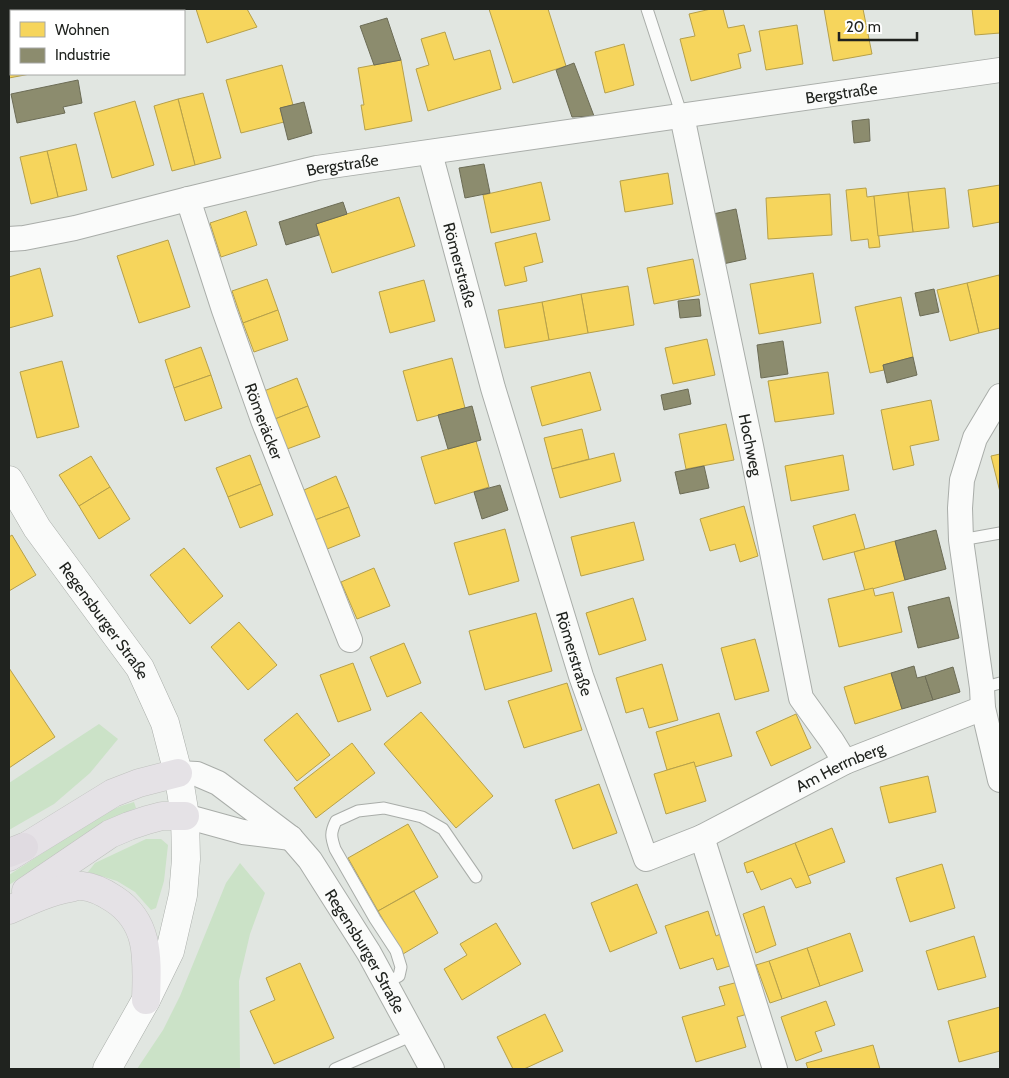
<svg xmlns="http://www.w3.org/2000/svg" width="1009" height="1078" font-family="Cabin,sans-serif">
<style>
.green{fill:#cbe2c7}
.homes{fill:#f6d55c;stroke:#b6a04a}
.industry{fill:#8c8c6e;stroke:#6c6c56}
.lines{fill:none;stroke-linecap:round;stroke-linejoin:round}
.service-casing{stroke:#a9ada9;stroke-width:13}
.minor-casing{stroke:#a9ada9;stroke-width:26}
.tertiary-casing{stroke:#a9ada9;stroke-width:29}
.trunk-casing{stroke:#c0c2bf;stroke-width:29}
.motorway-casing{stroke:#c0c2bf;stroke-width:29}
.service{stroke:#fafbfa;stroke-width:11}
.minor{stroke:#fafbfa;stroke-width:24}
.tertiary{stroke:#fafbfa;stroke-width:28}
.trunk{stroke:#e5e2e6;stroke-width:28}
.motorway{stroke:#e0dbe1;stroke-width:28}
.labels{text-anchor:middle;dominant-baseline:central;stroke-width:5;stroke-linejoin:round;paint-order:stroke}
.street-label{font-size:16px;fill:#20231f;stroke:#fff}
</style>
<rect width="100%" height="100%" fill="#e1e6e1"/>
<!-- green -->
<g class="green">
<path d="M99 724 118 739 90 773 54 804 9 830V783Z"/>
<path d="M134 802 136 808 108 820 9 885V875L103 814 121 806Z"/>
<path d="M146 839H161L168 845 164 881 156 908 151 910 135 892 117 881 88 872 95 863Z"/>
<path d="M240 863 265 893 250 934 239 981 240 1069H137L163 1030 180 996 226 883Z"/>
</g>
<!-- homes -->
<g class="homes">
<path d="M101 9H153L145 11H101Z"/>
<path d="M196 9H247L257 27 207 43Z"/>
<path d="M489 9H548L566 66 513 83Z"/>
<path d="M711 9H723L728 28 744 25 751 51 738 54 741 68 691 81 680 39 695 36 689 14Z"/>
<path d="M824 9H863L872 54 833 61Z"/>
<path d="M972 9H1000V33L975 35Z"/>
<path d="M797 25 803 64 766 70 759 31Z"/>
<path d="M11 27V54L9 55V28Z"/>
<path d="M445 32 454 60 490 50 501 89 428 111 416 69 429 65 421 39Z"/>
<path d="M624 44 634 85 605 93 595 52Z"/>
<path d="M11 54V74H30L9 78V55Z"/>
<path d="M401 60 412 121 365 130 361 105H364L358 68Z"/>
<path d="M282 65 293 105 280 108 284 122 241 133 226 80Z"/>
<path d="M203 93 221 158 195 165 178 99Z"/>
<path d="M178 99 195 165 172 171 154 106Z"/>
<path d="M135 101 154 165 112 178 94 113Z"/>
<path d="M76 144 87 190 58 197 47 151Z"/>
<path d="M47 151 58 197 31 204 20 157Z"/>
<path d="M668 173 673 204 625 212 620 181Z"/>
<path d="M541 182 550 220 491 233 483 195Z"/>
<path d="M1000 185V222L973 227 968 190Z"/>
<path d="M866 188 867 197 874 196 880 247 869 248 868 239 851 241 846 190Z"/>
<path d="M945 188 949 228 913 232 908 192Z"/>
<path d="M908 192 913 232 878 236 874 196Z"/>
<path d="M830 194 832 235 768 239 766 198Z"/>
<path d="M399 197 415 246 332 273 316 224Z"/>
<path d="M246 211 257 245 221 257 210 223Z"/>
<path d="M536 233 543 262 524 267 527 281 505 286 495 243Z"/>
<path d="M168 240 190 307 139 323 117 256Z"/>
<path d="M693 259 700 295 654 304 647 268Z"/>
<path d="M40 268 53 316 9 328V277Z"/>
<path d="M813 273 821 323 759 334 750 284Z"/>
<path d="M999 275 1000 280V328L979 333 967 283Z"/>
<path d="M267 279 278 310 243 323 232 291Z"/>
<path d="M424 280 435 321 390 333 379 292Z"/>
<path d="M967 283 979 333 950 341 937 290Z"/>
<path d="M628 286 634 325 588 333 581 294Z"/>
<path d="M581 294 588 333 549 340 542 302Z"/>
<path d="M901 297 913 357 883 365 884 370 870 373 855 307Z"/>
<path d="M542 302 549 340 505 348 498 310Z"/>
<path d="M278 310 288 340 254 352 243 323Z"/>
<path d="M707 339 715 375 673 384 665 348Z"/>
<path d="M201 347 211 375 174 388 165 360Z"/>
<path d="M452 358 465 408 417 421 403 371Z"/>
<path d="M62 361 79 427 37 438 20 372Z"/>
<path d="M590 372 601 410 542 426 531 387Z"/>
<path d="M828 372 834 414 775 422 768 381Z"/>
<path d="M211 375 222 408 185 421 174 388Z"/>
<path d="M297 378 308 406 275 419 264 391Z"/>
<path d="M931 400 939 440 910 446 914 465 893 470 881 410Z"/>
<path d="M308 406 320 437 287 449 275 419Z"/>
<path d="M726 424 734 460 686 469 679 434Z"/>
<path d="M582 429 589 459 552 469 544 438Z"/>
<path d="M476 441 489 487 435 504 421 457Z"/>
<path d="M614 453 621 481 560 498 552 469Z"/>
<path d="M1000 454V492L991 456Z"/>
<path d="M250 455 261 484 228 497 216 468Z"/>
<path d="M843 455 849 490 791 501 785 466Z"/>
<path d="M91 456 110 487 79 506 59 475Z"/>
<path d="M336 476 349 507 315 520 304 490Z"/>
<path d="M261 484 273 515 240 528 228 497Z"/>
<path d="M110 487 130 519 99 539 79 506Z"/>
<path d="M744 506 758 556 740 562 735 544 710 551 700 519Z"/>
<path d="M349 507 360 536 327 549 315 520Z"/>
<path d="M855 514 865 549 823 560 813 526Z"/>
<path d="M634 522 644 560 581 576 571 537Z"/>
<path d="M505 529 519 581 469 595 454 543Z"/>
<path d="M12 535 36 575 9 591V537Z"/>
<path d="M895 541 905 580 865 591 854 552Z"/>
<path d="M184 548 223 596 190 624 150 575Z"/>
<path d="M374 568 390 606 357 619 341 582Z"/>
<path d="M873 588 875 596 893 592 902 632 839 647 828 599Z"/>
<path d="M633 598 646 640 599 655 586 613Z"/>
<path d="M536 613 552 671 485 690 469 631Z"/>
<path d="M239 622 277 665 248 690 211 647Z"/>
<path d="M755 639 769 691 735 700 721 648Z"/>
<path d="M404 643 421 683 387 697 370 657Z"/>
<path d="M353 663 371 710 338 722 320 675Z"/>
<path d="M662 664 678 720 649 728 643 708 626 713 616 678Z"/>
<path d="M9 668 55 737 9 768Z"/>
<path d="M891 673 902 709 855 724 844 687Z"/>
<path d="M567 683 582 730 524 748 508 701Z"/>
<path d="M421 712 493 796 456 828 384 744Z"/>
<path d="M297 713 330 755 297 781 264 740Z"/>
<path d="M719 713 732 756 695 767 694 762 667 770 656 732Z"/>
<path d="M796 714 811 748 771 766 756 732Z"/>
<path d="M352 743 375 773 316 818 294 788Z"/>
<path d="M694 762 706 801 666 814 654 774Z"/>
<path d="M928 776 936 812 889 823 880 787Z"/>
<path d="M599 784 617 833 573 849 555 800Z"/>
<path d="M408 824 438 877 378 911 348 858Z"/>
<path d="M832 828 845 862 808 876 795 843Z"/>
<path d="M795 843 811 883 796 888 791 878 761 890 753 871 747 873 744 863Z"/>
<path d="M942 864 955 908 910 922 896 878Z"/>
<path d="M637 884 657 933 610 952 591 903Z"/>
<path d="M414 891 438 933 403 954 378 911Z"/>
<path d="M764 906 776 945 756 953 743 914Z"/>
<path d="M708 911 716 936 725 932 736 964 717 970 713 958 680 969 665 926Z"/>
<path d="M496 923 521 964 462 1000 444 969 467 955 460 944Z"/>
<path d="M850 933 863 971 820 986 807 948Z"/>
<path d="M974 936 986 977 938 990 926 951Z"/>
<path d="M807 948 820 986 782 999 769 961Z"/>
<path d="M769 961 782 999 770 1003 756 965Z"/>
<path d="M300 963 334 1038 274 1064 250 1011 275 1000 266 978Z"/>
<path d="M742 981 751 1013 737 1017 746 1047 696 1062 682 1017 725 1005 719 987Z"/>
<path d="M826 1001 835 1025 815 1032 822 1051 796 1061 781 1017Z"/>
<path d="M1000 1007V1051L959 1062 948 1021Z"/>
<path d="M545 1014 563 1051 524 1069H513L497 1037Z"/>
<path d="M873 1045 880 1069H808L806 1063Z"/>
</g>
<!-- industry -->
<g class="industry">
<path d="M52 9H77L78 11H52Z"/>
<path d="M387 18 401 60 374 65 360 26Z"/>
<path d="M574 63 594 116 572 117 556 70Z"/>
<path d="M78 80 82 103 63 107 65 113 17 123 11 94Z"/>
<path d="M304 102 312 133 288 140 280 108Z"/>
<path d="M869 119 870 141 854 143 852 121Z"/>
<path d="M484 164 490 193 465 198 459 168Z"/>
<path d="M343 202 347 214 316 224 319 235 286 245 279 222Z"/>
<path d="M736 209 746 259 723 264 713 214Z"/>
<path d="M934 289 939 312 920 316 915 293Z"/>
<path d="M699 299 701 316 680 318 678 301Z"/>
<path d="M783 341 788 374 761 378 757 345Z"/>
<path d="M913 357 917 375 887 383 883 365Z"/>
<path d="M688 389 691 404 664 410 661 395Z"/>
<path d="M472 406 481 440 448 449 438 415Z"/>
<path d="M704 466 709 488 680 494 675 472Z"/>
<path d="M500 485 508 510 482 519 474 492Z"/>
<path d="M936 530 946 569 905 580 895 541Z"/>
<path d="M949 597 959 638 918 648 908 607Z"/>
<path d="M914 666 917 678 925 676 933 700 902 709 891 673Z"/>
<path d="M953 667 960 692 933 700 925 676Z"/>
</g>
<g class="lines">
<!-- service casing -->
<g class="service-casing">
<g id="service">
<path d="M647 9 682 116"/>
<path d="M961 540 1000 533"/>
<path d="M982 688 1000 683"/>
<path d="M384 984 399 976 401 967 396 951 375 919 335 849C331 837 330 833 336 821L358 811 384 808 422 817 443 829 476 877"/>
<path d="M335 1069 413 1035"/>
</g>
</g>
<!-- minor casing -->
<g class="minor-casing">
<g id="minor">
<path id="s1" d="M682 116 751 446 801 698 832 741 845 762"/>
<path id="s2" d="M430 153 493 388 581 676 646 859 702 837 775 1069"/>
<path id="s3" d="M188 199 224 310 263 420 350 640"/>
<path id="s4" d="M9 239 24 238 75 228 188 199 317 168 1000 70"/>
<path d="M1000 396 975 438 962 480 960 508 961 540 982 688 983 708 1000 780"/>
<path id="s5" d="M178 773 197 774 218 783 291 838 310 860 369 953 432 1069"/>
<path d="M185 816 243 832 291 838"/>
<path id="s6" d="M702 837 845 762 983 708"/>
</g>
</g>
<!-- tertiary casing -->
<g class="tertiary-casing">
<g id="tertiary">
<path id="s7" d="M9 480 37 528 140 668 165 723 178 773 185 816 186 859 183 895 170 951 146 1000 107 1069"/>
</g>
</g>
<!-- trunk casing -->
<g class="trunk-casing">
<g id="trunk">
<path d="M9 857 113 793 139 783 178 773"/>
<path d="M26 891 110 834 129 826 147 820 162 816H185"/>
<path d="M9 910C29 901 48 892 70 888 74 887 78 885 82 886 93 887 105 893 114 899 151 923 147 961 146 1000"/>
</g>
</g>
<!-- motorway casing -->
<g class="motorway-casing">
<path id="motorway" d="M9 853 24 847"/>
</g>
<!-- service -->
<use href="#service" class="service"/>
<!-- minor -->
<use href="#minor" class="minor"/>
<!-- tertiary -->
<use href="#tertiary" class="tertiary"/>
<!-- trunk -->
<use href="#trunk" class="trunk"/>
<!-- motorway -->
<use href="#motorway" class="motorway"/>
</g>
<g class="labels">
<!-- street labels -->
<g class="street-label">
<text stroke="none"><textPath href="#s4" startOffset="846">Bergstraße</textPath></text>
<text stroke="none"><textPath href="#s4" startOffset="342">Bergstraße</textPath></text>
<text stroke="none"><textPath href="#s2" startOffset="116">Römerstraße</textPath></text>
<text stroke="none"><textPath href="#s3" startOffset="235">Römeräcker</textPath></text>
<text stroke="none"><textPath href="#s1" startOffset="336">Hochweg</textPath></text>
<text stroke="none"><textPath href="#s7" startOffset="170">Regensburger Straße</textPath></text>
<text stroke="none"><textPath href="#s2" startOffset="521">Römerstraße</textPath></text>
<text stroke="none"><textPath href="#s6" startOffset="155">Am Herrnberg</textPath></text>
<text stroke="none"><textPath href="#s5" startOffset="269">Regensburger Straße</textPath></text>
</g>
</g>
<!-- border -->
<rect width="1009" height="1078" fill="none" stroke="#20231f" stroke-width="20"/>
<!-- legend -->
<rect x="10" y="10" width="175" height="65" fill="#ffffff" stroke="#a6a7a5"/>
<rect x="20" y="22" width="25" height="15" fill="#f6d55c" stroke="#a6a7a5"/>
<text x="55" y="35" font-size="15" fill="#20231f">Wohnen</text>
<rect x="20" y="48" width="25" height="15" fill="#8c8c6e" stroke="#a6a7a5"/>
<text x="55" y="60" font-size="15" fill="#20231f">Industrie</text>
<!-- scale -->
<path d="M839 32v8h78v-8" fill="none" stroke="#20231f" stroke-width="2.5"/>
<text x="846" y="32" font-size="15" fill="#20231f" stroke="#ffffff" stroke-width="4" paint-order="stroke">20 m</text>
</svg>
